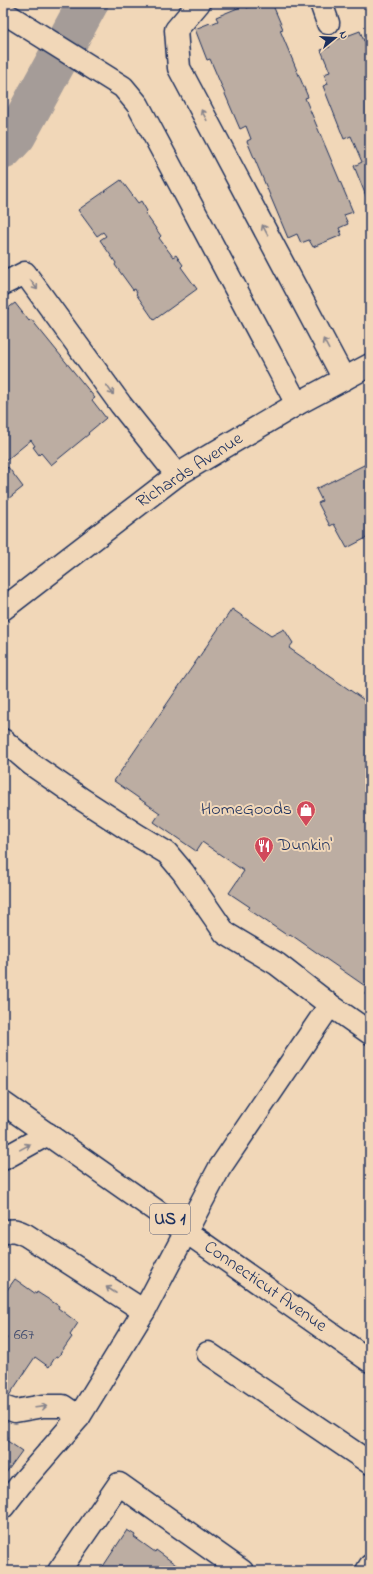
<svg xmlns="http://www.w3.org/2000/svg" width="373" height="1574" font-family="'Indie Flower',sans-serif">
<style>
.lines{fill:none;stroke-linecap:round;stroke-linejoin:round}
.river{stroke:#a59c98;stroke-width:41}
.building{fill:#bcada2;stroke:#1b2f5e}
.minor-casing{stroke:#1b2f5e;stroke-width:25}
.major-casing{stroke:#1b2f5e;stroke-width:25}
.minor{stroke:#f1d7b8;stroke-width:22}
.major{stroke:#f1d7b8;stroke-width:22}
.oneway{stroke:#86838b}
.labels{text-anchor:middle;dominant-baseline:central;stroke-width:4;stroke-linejoin:round;paint-order:stroke}
.number-label{font-size:16px;fill:#434e6f}
.shield{fill:#f1d7b8;stroke:#5b6179;stroke-width:1}
.shield-label{font-size:17px;font-weight:bold;fill:#1b2f5e}
.street-label{font-size:18px;fill:#1b2f5e;stroke:#f1d7b8}
.poi-label{font-size:18px;fill:#1b2f5e;stroke:#f1d7b8;text-anchor:end}
</style>
<rect width="100%" height="100%" fill="#f1d7b8"/>
<filter id="ink" filterUnits="userSpaceOnUse"><feTurbulence type="fractalNoise" baseFrequency=".025" numOctaves="2"/><feDisplacementMap in="SourceGraphic" scale="8" xChannelSelector="R" yChannelSelector="G"/><feConvolveMatrix kernelMatrix="1 2 1 2 8 2 1 2 1" color-interpolation-filters="sRGB"/></filter>
<g filter="url(#ink)">
<g class="lines">
<!-- river -->
<path class="river" d="M3 149 16 135 88 3"/>
</g>
<!-- building -->
<g class="building">
<path d="M259 3H272L283 29 280 30 308 97 305 98 353 212 344 215 348 224 339 228 342 235 313 247 309 240 301 243 297 234 288 238 247 141 251 139 246 126 240 129 210 59 207 60 195 29 210 23 211 24 218 21 216 17 245 5 247 8Z"/>
<path d="M360 31 364 41 370 39V206L354 166 362 162 351 136 344 139 323 86 328 84 324 74 330 72 321 50 330 47 328 43Z"/>
<path d="M121 180 138 203 141 201 147 211 145 213 161 236 159 238 173 257 176 255 183 265 181 267 197 289 154 320 136 294 137 293 135 289 133 290 115 265 116 263 100 240 106 236 103 232 97 236 78 210Z"/>
<path d="M15 303 29 321 31 319 95 398 92 400 106 418 88 433 89 434 51 465 41 453 39 455 33 447 35 446 31 440 3 463V410H7L8 403 3 400V312Z"/>
<path d="M370 458V536L347 548 334 524 330 526 318 503 322 501 316 489 366 464 365 461Z"/>
<path d="M3 465 6 469 8 467 23 487 3 503Z"/>
<path d="M232 609 271 636 284 629 293 643 289 648 370 704V998L365 994 368 988 290 934 288 936 248 909 250 907 229 893 244 871 202 842 196 851 154 822 160 813 114 781Z"/>
<path d="M15 1279 36 1294 37 1292 59 1306 58 1308 78 1323 70 1335 72 1337 58 1357 56 1356 49 1367 35 1357 6 1400 3 1398V1344L7 1338 3 1335V1287L7 1290Z"/>
<path d="M3 1434 8 1437 6 1440 22 1451 3 1477Z"/>
<path d="M127 1530 135 1535 134 1537 155 1552 156 1550 183 1570 185 1568 190 1571H100Z"/>
</g>
<g class="lines">
<!-- minor casing -->
<g class="minor-casing">
<g id="minor">
<path d="M199 3 176 30 179 68 344 379"/>
<path d="M321 3 328 23"/>
<path d="M3 12 123 87 138 105 297 404"/>
<path d="M3 284 25 273 121 405 177 475"/>
<path d="M3 609 177 475 297 404 370 365"/>
<path d="M3 740 31 764 83 800 137 835 167 853 183 872 225 933 277 964 330 1005 219 1169 144 1311 79 1417 20 1485 3 1507"/>
<path d="M330 1005 370 1033"/>
<path d="M3 1159 48 1134"/>
<path d="M3 1233C12 1228 17 1231 26 1235L144 1311"/>
<path d="M208 1353 370 1463"/>
<path d="M3 1407 15 1411 43 1406H63L79 1417"/>
<path d="M59 1571 119 1484 242 1571"/>
<path d="M367 1571 370 1566"/>
</g>
</g>
<!-- major casing -->
<g class="major-casing">
<path id="major" d="M3 1103 370 1361"/>
</g>
<!-- minor -->
<use href="#minor" class="minor"/>
<!-- major -->
<use href="#major" class="major"/>
</g>
<!-- one-way arrows -->
<defs><path id="oneway-shaft" d="M-6 0H5M1.5-3L5.5 0L1.5 3" fill="none" stroke-width="1.6" stroke-linecap="round" stroke-linejoin="round"/></defs>
<g class="oneway">
<use href="#oneway-shaft" transform="translate(204 115) rotate(-118)"/>
<use href="#oneway-shaft" transform="translate(265 230) rotate(-118)"/>
<use href="#oneway-shaft" transform="translate(34 285) rotate(54)"/>
<use href="#oneway-shaft" transform="translate(326 344) rotate(-118)"/>
<use href="#oneway-shaft" transform="translate(110 390) rotate(54)"/>
<use href="#oneway-shaft" transform="translate(25 1147) rotate(-29)"/>
<use href="#oneway-shaft" transform="translate(111 1290) rotate(-147)"/>
<use href="#oneway-shaft" transform="translate(41 1407) rotate(-7)"/>
</g>
</g>
<!-- icons -->
<defs>
<g id="shop-pin" transform="scale(1)"><path d="M0 17L-7.5 6A9.5 9.5 0 1 1 7.5 6Z" fill="#d1495b" stroke="#f1d7b8"/><path d="M-5-2.5h2.3a2.7 3.5 0 0 1 5.4 0H5L5.5 6h-11ZM-1.5-2.5h3a1.5 2.3 0 0 0-3 0Z" fill="#fff"/></g>
<g id="restaurant-pin" transform="scale(1)"><path d="M0 17L-7.5 6A9.5 9.5 0 1 1 7.5 6Z" fill="#d1495b" stroke="#f1d7b8"/><path d="M-5-6h1v4h1v-4h1v4h1v-4h1v5L-1.5 .5V6h-2V.5L-5-1ZM5-6V6H3V1.5H1.5Q1.5-4 5-6Z" fill="#fff"/></g>
</defs>
<g fill-rule="evenodd">
<use href="#shop-pin" x="306" y="810"/>
<use href="#restaurant-pin" x="264" y="846"/>
</g>
<g class="labels">
<!-- number labels -->
<g class="number-label">
<text x="24" y="1335">667</text>
</g>
<!-- shield labels -->
<rect class="shield" x="150" y="1204" width="40" height="30" rx="3"/>
<g class="shield-label">
<text x="170" y="1219">US 1</text>
</g>
<!-- street labels -->
<g class="street-label">
<text transform="translate(190 471) rotate(-33)">Richards Avenue</text>
<text transform="translate(265 1287) rotate(35)">Connecticut Avenue</text>
</g>
<!-- poi labels -->
<g class="poi-label">
<text x="292" y="810">HomeGoods</text>
<text x="278" y="846" text-anchor="start">Dunkin'</text>
</g>
</g>
<!-- margin -->
<rect width="373" height="1574" fill="none" stroke="#f1d7b8" stroke-width="16"/>
<rect x="8" y="8" width="357" height="1558" fill="none" stroke="#1b2f5e" stroke-width="1.5" filter="url(#ink)"/>
<!-- north arrow -->
<g transform="translate(335 38) rotate(72)" stroke="#f1d7b8" stroke-width="3" paint-order="stroke">
<path d="M0-3L7 15L0 10L-7 15Z" fill="#1b2f5e"/>
<text y="-6" font-size="11" font-weight="bold" text-anchor="middle" fill="#1b2f5e">N</text>
</g>
</svg>
